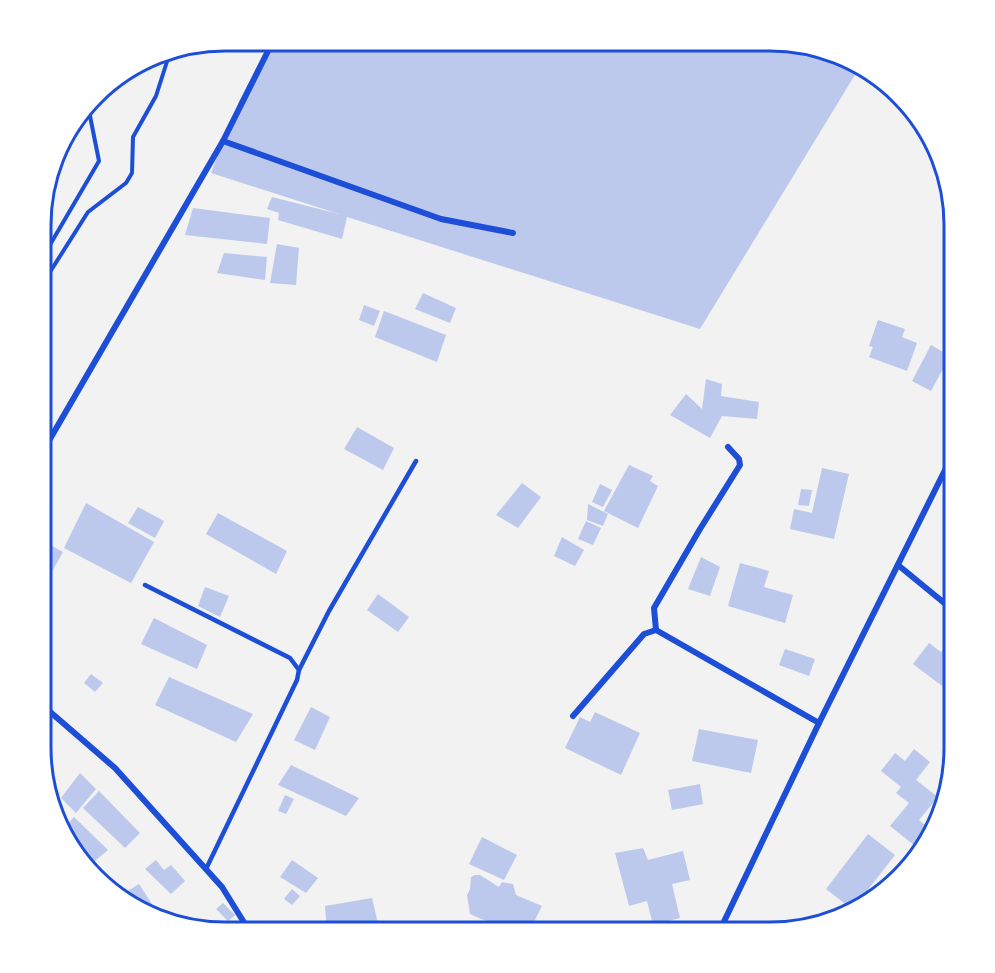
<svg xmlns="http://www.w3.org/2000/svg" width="995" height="973" font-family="'Zilla Slab',serif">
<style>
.building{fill:#bdc9ec}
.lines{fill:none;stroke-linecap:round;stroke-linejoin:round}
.path{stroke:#1d4ed8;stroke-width:4}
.service{stroke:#1d4ed8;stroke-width:4.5}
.minor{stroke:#1d4ed8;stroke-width:6}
.rim{fill:none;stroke:#1d4ed8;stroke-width:3}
</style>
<rect width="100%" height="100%" fill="#f2f2f2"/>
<!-- building -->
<g class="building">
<path d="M272 41 794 42 861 65 700 329 347 217 342 239 278 220 279 213 267 209 272 197 339 214 211 173 239 101Z"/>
<path d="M193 208 270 218 267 244 185 235Z"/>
<path d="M277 244 299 248 296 285 270 283Z"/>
<path d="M224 253 267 257 265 280 217 273Z"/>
<path d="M423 293 456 308 450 323 415 309Z"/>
<path d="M364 305 380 311 374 326 359 320Z"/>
<path d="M384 311 446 335 437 362 375 337Z"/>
<path d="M878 320 905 329 902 337 917 343 907 371 869 357 873 347 869 346Z"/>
<path d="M931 345 950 356 931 391 912 381Z"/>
<path d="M706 379 722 384 721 396 759 402 757 419 722 416 710 438 670 415 686 394 702 409Z"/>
<path d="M357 427 394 448 383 470 344 449Z"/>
<path d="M629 465 653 476 650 481 658 486 638 528 604 511Z"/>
<path d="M822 468 849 474 834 539 790 529 794 509 812 513Z"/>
<path d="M522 483 541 497 518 528 496 515Z"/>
<path d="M600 484 612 490 603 507 592 502Z"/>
<path d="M801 489 812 490 809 506 798 505Z"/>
<path d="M86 503 154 542 131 583 64 548Z"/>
<path d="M588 504 608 514 603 526 587 520Z"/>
<path d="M138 507 164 521 155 538 128 523Z"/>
<path d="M218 513 287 551 276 574 206 534Z"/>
<path d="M586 521 601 528 593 545 578 539Z"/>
<path d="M562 537 584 550 575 566 554 556Z"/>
<path d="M43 541 63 552 50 575 42 571Z"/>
<path d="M701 557 720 567 710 596 688 589Z"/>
<path d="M740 563 769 571 764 587 793 595 785 623 728 606Z"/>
<path d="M205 587 229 596 220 617 198 606Z"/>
<path d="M378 594 409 617 398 632 367 610Z"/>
<path d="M154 618 207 645 197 669 141 644Z"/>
<path d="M951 639 954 642V695L913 664 929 643 941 652Z"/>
<path d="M785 649 815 659 809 676 779 665Z"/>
<path d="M91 674 103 683 95 692 84 683Z"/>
<path d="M169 677 253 714 236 742 155 705Z"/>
<path d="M311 707 330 717 315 750 294 740Z"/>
<path d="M954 709V733L942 720Z"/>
<path d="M595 712 640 733 621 775 565 748 580 717 590 722Z"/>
<path d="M699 729 758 740 751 773 692 761Z"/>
<path d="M914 749 930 762 916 780 938 797 919 820 934 832 919 849 890 826 909 803 896 793 901 787 881 771 895 753 905 761Z"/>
<path d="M291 765 359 798 346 816 278 785Z"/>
<path d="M80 773 96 789 76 813 61 798Z"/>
<path d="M700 784 703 804 672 810 668 790Z"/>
<path d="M99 791 140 833 125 848 83 808Z"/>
<path d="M285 795 294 799 286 814 278 811Z"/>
<path d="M74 817 108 850 90 865 73 851 62 831Z"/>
<path d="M868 834 895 855 867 891 875 898 853 910 826 889Z"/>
<path d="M482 837 517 855 504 880 469 864Z"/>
<path d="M643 848 648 860 683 851 690 880 672 884 680 918 653 925 647 901 629 906 615 853Z"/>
<path d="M156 860 164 870 171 865 185 881 171 894 145 869Z"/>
<path d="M292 860 318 878 306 893 280 877Z"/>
<path d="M475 875H480L499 887 502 882 513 884 516 895 542 906 529 932H500L502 928 470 914 467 895 470 889 471 877Z"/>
<path d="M139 884 161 918 143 913 121 895Z"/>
<path d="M292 889 300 896 292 905 284 899Z"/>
<path d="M372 898 380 932H327L325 906Z"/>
<path d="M223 903 235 915 228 921 216 909Z"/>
</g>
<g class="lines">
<!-- path -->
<g class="path">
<path d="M44 255 99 161 88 106"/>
<path d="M43 283 88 212 126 183 132 173 133 137 156 96 171 49"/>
</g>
<!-- service -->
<g class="service">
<path d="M145 585 290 658 299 670 297 680 206 869"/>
<path d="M299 670 329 611 416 461"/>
</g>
<!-- minor -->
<g class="minor">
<path d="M223 141 441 219 513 233"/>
<path d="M43 451 223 141 273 41"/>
<path d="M898 565 954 611"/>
<path d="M656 630 654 608 700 529 740 465 739 459 728 447"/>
<path d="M41 704 115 768 222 887 250 932"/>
<path d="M573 716 644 634 656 630 819 723"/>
<path d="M719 932 819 723 954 452"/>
</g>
</g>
<!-- crop -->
<path d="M0 0H995V973H0ZM225 51H770A174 174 0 0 1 944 225V748A174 174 0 0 1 770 922H225A174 174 0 0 1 51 748V225A174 174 0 0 1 225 51Z" fill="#fff" fill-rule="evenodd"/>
<path class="rim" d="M225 51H770A174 174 0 0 1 944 225V748A174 174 0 0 1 770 922H225A174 174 0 0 1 51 748V225A174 174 0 0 1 225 51Z"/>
</svg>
